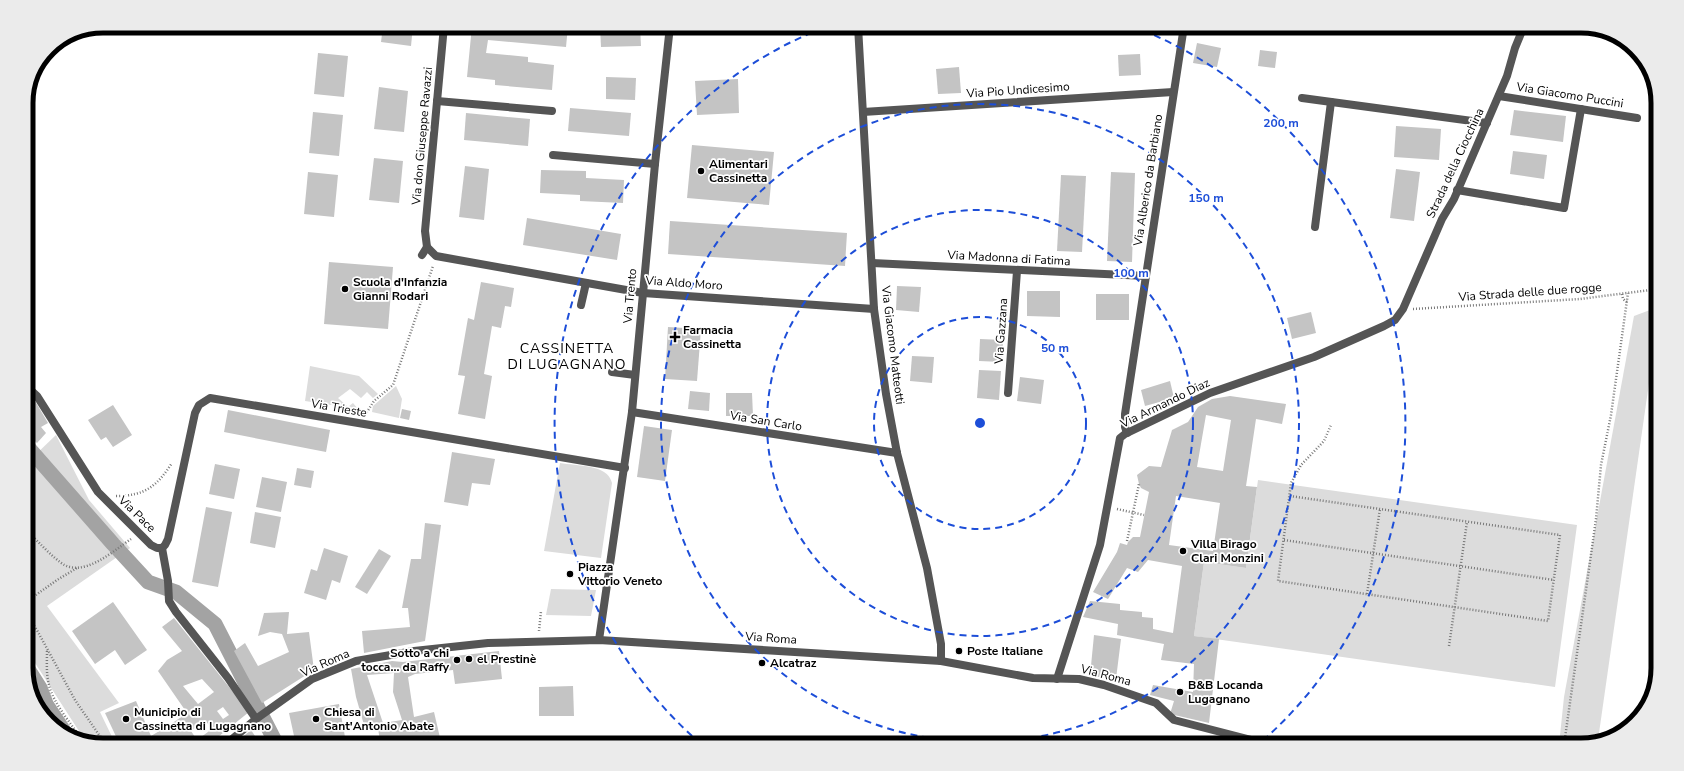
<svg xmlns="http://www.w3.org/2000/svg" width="1684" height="771" font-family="'Nunito Sans',sans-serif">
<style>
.green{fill:#dcdcdc}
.water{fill:#a3a3a3}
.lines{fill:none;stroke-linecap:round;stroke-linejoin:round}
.canal{stroke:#a3a3a3;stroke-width:15}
.building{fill:#c4c4c4;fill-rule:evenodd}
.path{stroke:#777;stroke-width:2.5;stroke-dasharray:1 2;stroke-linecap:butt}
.service{stroke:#555;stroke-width:8}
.pedestrian{stroke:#555;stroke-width:8}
.minor{stroke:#555;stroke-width:8}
.tertiary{stroke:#555;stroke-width:8}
.ring{fill:none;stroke:#1d4ed8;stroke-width:2;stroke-dasharray:7 5}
.poi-dot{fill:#000;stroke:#fff;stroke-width:1.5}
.labels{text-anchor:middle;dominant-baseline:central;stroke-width:3.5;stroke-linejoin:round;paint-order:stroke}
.street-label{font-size:12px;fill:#000;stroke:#fff}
.poi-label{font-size:12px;font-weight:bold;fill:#000;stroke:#fff;text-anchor:start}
.quarter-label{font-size:14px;letter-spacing:1px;fill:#000;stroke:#fff}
.rim{fill:none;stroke:#000;stroke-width:5}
.centre{fill:#1d4ed8;stroke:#fff;stroke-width:2}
.ring-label{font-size:12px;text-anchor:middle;font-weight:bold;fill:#1d4ed8;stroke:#fff;stroke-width:3.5;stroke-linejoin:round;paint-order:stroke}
</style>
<rect width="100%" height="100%" fill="#fff"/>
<!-- green -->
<g class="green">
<path d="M1658 307V320L1598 740 1581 745H1559L1564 697 1634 316Z"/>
<path d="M310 366 359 376 378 394 373 398 367 392 361 398 350 389 338 398 348 407 353 403 358 409 305 401Z"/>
<path d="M396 386 402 399 399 418 372 412 373 406Z"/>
<path d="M56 435 89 500 130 548 47 606 119 703 100 712 116 745H104L86 742 26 649V456L30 460Z"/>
<path d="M560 463C576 466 608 464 612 483L601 558 544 551Z"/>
<path d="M1258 480 1577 525 1555 687 1194 636 1204 562 1246 568Z"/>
<path d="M551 589 596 590 591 616 546 615Z"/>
</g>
<!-- water -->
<path class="water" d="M26 652 47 685 53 701 79 740 74 739 39 711 26 673Z"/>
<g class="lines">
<!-- canal -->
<path class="canal" d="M26 445 113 544 148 582 176 592 215 624 277 745"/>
</g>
<!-- building -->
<g class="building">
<path d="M319 26H349L348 34 318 31Z"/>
<path d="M383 26H413L411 46 381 42Z"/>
<path d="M472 26H568L566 47 488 40 486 53 528 57V62L554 65 552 90 495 85V80L467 77Z"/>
<path d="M600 26H640L641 46 601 47Z"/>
<path d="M1054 26H1077L1078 32 1054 33Z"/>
<path d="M1310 26H1332V30Z"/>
<path d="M1197 43 1221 48 1217 67 1193 63Z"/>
<path d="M1260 50 1277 52 1275 68 1258 66Z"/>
<path d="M318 53 348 56 344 97 314 94Z"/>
<path d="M1140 54 1141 75 1119 76 1118 55Z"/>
<path d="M959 67 961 93 938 94 936 69Z"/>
<path d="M606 77 636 78 635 100 606 99Z"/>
<path d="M738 79 739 113 697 115 695 81Z"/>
<path d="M379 87 408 91 404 132 374 129Z"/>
<path d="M570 108 631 113 629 136 568 131Z"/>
<path d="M1514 110 1566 116 1563 142 1510 135Z"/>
<path d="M313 112 343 115 339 156 309 153Z"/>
<path d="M466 113 530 119 528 146 464 140Z"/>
<path d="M1396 126 1441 129 1439 160 1394 157Z"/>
<path d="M692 145 774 152 769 205 687 198Z"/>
<path d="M1513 151 1547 155 1544 179 1510 174Z"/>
<path d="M374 158 403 161 399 203 369 200Z"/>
<path d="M465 166 489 169 484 220 459 217Z"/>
<path d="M1396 169 1420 172 1414 221 1390 218Z"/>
<path d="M541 170 586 171V178L624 180 623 203 580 201V195L540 193Z"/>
<path d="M308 172 338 175 334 217 304 214Z"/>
<path d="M1111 172 1135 173 1132 262 1107 261Z"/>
<path d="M1061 175 1086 176 1082 252 1057 251Z"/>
<path d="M527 218 621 234 617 260 523 245Z"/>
<path d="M670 221 847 233 845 266 668 254Z"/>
<path d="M329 262 393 267 388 329 324 324Z"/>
<path d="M481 282 514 288 511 307 505 306 501 328 492 326 484 374 492 376 485 419 458 414 465 376 458 375 468 318 474 320Z"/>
<path d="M897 286 921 287 919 312 896 310Z"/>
<path d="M1027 291H1060V317L1027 316Z"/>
<rect x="1096" y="294" width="33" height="26"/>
<path d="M1311 312 1316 333 1292 339 1287 318Z"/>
<path d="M668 327 701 329 697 381 665 379Z"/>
<path d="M980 339 1003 340 1002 362 979 361Z"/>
<path d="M912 356 934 357 932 383 910 381Z"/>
<path d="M979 370 1001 371 999 400 977 398Z"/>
<path d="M1020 377 1044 380 1041 404 1017 401Z"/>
<path d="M1170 381 1174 398 1145 406 1141 390Z"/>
<path d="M690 391 710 393 709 411 688 409Z"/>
<path d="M726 393H752L753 416H726Z"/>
<path d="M26 394 35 401 48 423 41 427 46 433 37 443 26 433Z"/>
<path d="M1230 396 1286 404 1282 424 1256 419 1246 486 1257 487 1246 568 1204 562 1194 636 1219 639 1209 723 1170 714 1174 701 1150 695 1153 685 1193 692 1194 664 1161 660 1164 644 1117 635 1118 624 1083 617 1090 601 1120 604V610L1142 612V617L1153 618V629L1173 633 1182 566 1148 560 1138 572 1127 568 1108 599 1093 592 1117 552 1120 543 1127 545 1128 542 1133 537H1140L1149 492 1141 488 1139 484 1137 475 1149 466 1161 467 1172 430 1188 422 1198 407 1212 399ZM1206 415 1231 420 1223 471 1197 467ZM1176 496 1220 503 1213 551 1169 545Z"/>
<path d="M113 405 132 435 113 447 106 437 101 440 88 420Z"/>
<path d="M402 409 411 411 409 420 400 418Z"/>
<path d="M228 410 330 430 326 452 224 432Z"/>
<path d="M644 426 672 430 665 481 637 477Z"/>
<path d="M452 452 495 459 490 485 472 483 468 506 444 502Z"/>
<path d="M215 464 240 469 234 499 209 494Z"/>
<path d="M297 468 314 471 311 488 294 485Z"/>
<path d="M262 477 287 482 281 512 256 507Z"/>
<path d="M206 507 232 512 218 587 192 582Z"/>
<path d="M255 512 281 517 275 548 250 543Z"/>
<path d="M425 523 441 525 425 641 364 653 362 631 410 627 408 608H402L411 559H421Z"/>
<path d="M324 548 348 556 340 583 332 580 326 600 304 593 311 569 317 571Z"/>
<path d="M379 549 391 556 367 594 355 587Z"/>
<path d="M113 602 147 650 125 665 115 650 95 664 72 631Z"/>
<path d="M289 612 287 634 309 632 314 670 262 703 234 651 245 643 258 666 289 652 282 634 270 632 258 636 264 613Z"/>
<path d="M174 618 249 712 208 745H120L105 713 136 701 151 736 171 724 187 713 158 671 167 660 182 651 162 627ZM202 679 214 692 198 704 183 686ZM223 707 229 715 223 719 217 711ZM205 720 212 729 197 740 191 731Z"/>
<path d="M1094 635 1121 639 1116 679 1090 676Z"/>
<path d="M499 651 502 679 455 684 453 670 415 674 408 677 414 717 434 712 441 742 429 745H381L377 724 364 725 356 697 351 669 392 661 403 662ZM394 673 393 692 402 720 383 723 367 675Z"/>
<path d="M573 686 574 716H539V687Z"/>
<path d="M339 704 345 737 318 741 319 745H296L289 713Z"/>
<path d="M251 730 261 745H233Z"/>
</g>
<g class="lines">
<!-- path -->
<g class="path">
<path d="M1622 294 1623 299 1627 302"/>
<path d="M1413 309 1580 299 1658 289"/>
<path d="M365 415 374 401 393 385 433 266"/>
<path d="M116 496C145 496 157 486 172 463"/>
<path d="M1290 496 1560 535 1548 621 1278 581 1291 483 1301 465 1324 441 1331 425"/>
<path d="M1117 509 1144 515"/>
<path d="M26 530C38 541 48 553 60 562 82 580 113 551 131 539"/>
<path d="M1284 540 1554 580"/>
<path d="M1127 541 1139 484"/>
<path d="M1367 594 1380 509"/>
<path d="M26 602 57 580 77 568"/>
<path d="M26 613 38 632 75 700 106 745"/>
<path d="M539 631 541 611"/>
<path d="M1449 646 1467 522"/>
<path d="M47 651C47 662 46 674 49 685 53 703 72 725 83 741"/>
<path d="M1564 745 1596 519 1601 465 1611 415 1628 293"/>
</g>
<!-- service -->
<g class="service">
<path d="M553 155 655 164"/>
<path d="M581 305 586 283"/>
<path d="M612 372 635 375"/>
</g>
<!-- pedestrian -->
<path class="pedestrian" d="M422 255 427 247"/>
<!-- minor -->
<g class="minor">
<path d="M444 26 425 231 427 247 436 256 643 293 874 309"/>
<path d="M1499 96 1637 118"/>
<path d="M1302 98 1487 123"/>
<path d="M437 101 552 111"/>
<path d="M863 112 1173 92"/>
<path d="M1457 190 1564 208 1581 109"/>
<path d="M1315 227 1331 102"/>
<path d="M872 263 1146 276"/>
<path d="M26 386 37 396 98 492 151 545 157 548H162"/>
<path d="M1008 393 1017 271"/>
<path d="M632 412 897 453"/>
<path d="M1127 433 1125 427V414L1184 26"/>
<path d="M162 548 165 545 168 539 195 413 199 405 210 398 625 468"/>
<path d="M162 548 168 581 169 601 176 612 228 678 256 719"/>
<path d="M599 640 632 412 655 164 670 26"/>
<path d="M1057 679 1100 545 1120 438 1125 434 1210 393 1314 357 1384 326 1395 320 1403 309 1442 219 1454 199 1507 76 1515 48 1524 26"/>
</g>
<!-- tertiary -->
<g class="tertiary">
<path d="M858 26 874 309 886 394 897 453 927 568 941 644V661"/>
<path d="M225 745 256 719 312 679 356 661 414 651 488 643 599 640 941 661 1033 678 1079 679 1104 685 1156 703 1174 720 1271 745"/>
</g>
</g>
<!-- distance rings -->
<g class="ring">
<circle cx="980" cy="423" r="106"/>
<circle cx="980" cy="423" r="213"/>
<circle cx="980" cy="423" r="319"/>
<path d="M701 744A425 425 0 0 1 828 26M1132 26A425 425 0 0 1 1259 744"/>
</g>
<!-- markers -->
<g class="poi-dot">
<circle cx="701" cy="171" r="4"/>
<circle cx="345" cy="289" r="4"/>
<path d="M673 331h4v4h4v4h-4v4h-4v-4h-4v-4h4z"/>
<circle cx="1183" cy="551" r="4"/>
<circle cx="570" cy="574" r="4"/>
<circle cx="959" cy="651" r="4"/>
<circle cx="469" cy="659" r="4"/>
<circle cx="457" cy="660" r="4"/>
<circle cx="762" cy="663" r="4"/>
<circle cx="1180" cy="692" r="4"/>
<circle cx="126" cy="719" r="4"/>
<circle cx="316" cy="719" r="4"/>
</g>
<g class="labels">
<!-- street labels -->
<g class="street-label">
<text transform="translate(1018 90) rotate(-4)">Via Pio Undicesimo</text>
<text transform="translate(1570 95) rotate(9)">Via Giacomo Puccini</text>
<text transform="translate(422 136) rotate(-85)">Via don Giuseppe Ravazzi</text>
<text transform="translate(1455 163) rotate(-65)">Strada della Ciocchina</text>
<text transform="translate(1148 180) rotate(-81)">Via Alberico da Barbiano</text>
<text transform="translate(1009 258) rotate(3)">Via Madonna di Fatima</text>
<text transform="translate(684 283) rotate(4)">Via Aldo Moro</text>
<text transform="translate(1530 292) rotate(-4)">Via Strada delle due rogge</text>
<text transform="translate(630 296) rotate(-85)">Via Trento</text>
<text transform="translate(1001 331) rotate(-86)">Via Gazzana</text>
<text transform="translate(893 345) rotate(83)">Via Giacomo Matteotti</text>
<text transform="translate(1165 403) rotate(-26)">Via Armando Diaz</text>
<text transform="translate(339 408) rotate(10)">Via Trieste</text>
<text transform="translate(766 421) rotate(9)">Via San Carlo</text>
<text transform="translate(137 514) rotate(44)">Via Pace</text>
<text transform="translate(771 638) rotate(4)">Via Roma</text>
<text transform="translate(325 663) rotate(-24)">Via Roma</text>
<text transform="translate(1106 675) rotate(15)">Via Roma</text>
</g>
<!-- poi labels -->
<g class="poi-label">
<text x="709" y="164">Alimentari<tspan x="709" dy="14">Cassinetta</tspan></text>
<text x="353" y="282">Scuola d'Infanzia<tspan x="353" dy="14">Gianni Rodari</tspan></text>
<text x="683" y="330">Farmacia<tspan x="683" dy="14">Cassinetta</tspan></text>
<text x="1191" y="544">Villa Birago<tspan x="1191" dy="14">Clari Monzini</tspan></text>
<text x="578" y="567">Piazza<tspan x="578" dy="14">Vittorio Veneto</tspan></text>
<text x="967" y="651">Poste Italiane</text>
<text x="449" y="653" text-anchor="end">Sotto a chi<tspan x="449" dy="14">tocca... da Raffy</tspan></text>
<text x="477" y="659">el Prestinè</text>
<text x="770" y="663">Alcatraz</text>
<text x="1188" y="685">B&amp;B Locanda<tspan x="1188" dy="14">Lugagnano</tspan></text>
<text x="134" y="712">Municipio di<tspan x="134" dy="14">Cassinetta di Lugagnano</tspan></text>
<text x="324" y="712">Chiesa di<tspan x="324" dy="14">Sant'Antonio Abate</tspan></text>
</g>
<!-- quarter labels -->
<g class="quarter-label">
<text x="567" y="348">CASSINETTA<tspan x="567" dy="16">DI LUGAGNANO</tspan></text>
</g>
</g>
<!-- crop -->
<path d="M0 0H1684V771H0ZM103 33H1581A70 70 0 0 1 1651 103V668A70 70 0 0 1 1581 738H103A70 70 0 0 1 33 668V103A70 70 0 0 1 103 33Z" fill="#ebebeb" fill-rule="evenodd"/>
<path class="rim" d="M103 33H1581A70 70 0 0 1 1651 103V668A70 70 0 0 1 1581 738H103A70 70 0 0 1 33 668V103A70 70 0 0 1 103 33Z"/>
<circle cx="980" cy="423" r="6" class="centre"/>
<g class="ring-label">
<text x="1281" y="127">200 m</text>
<text x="1206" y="202">150 m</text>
<text x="1131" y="277">100 m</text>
<text x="1055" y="352">50 m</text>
</g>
</svg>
